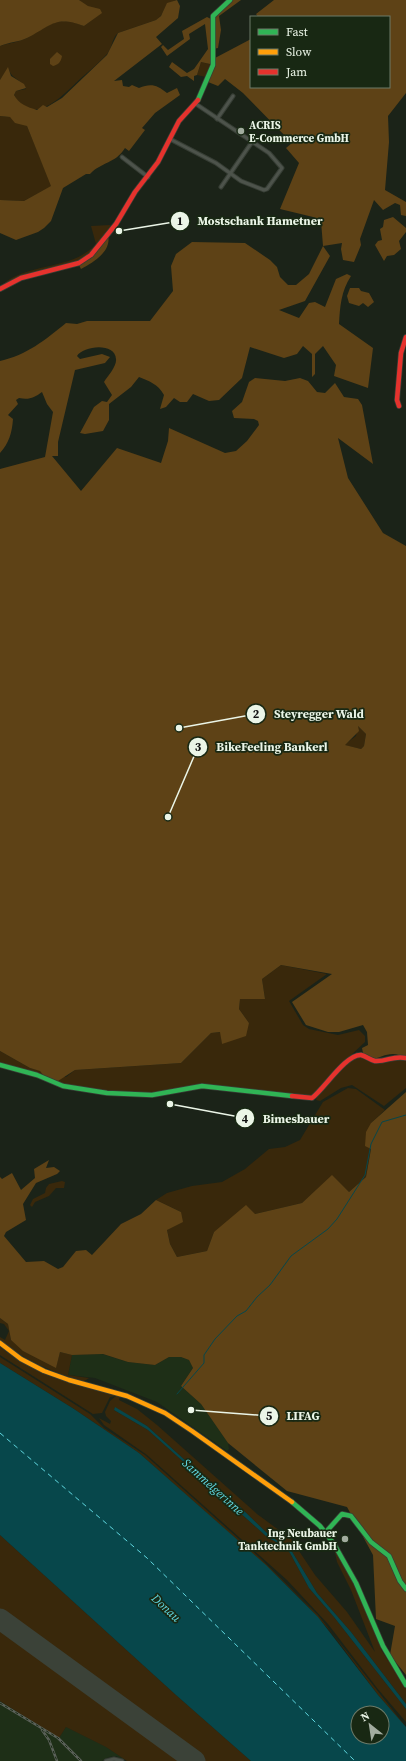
<svg xmlns="http://www.w3.org/2000/svg" width="406" height="1761" font-family="'Source Serif 4',serif">
<style>
.built{fill:#1e2f17}
.green{fill:#39280b}
.forest{fill:#5e4216;fill-rule:evenodd}
.water{fill:#07474b;fill-rule:evenodd}
.lines{fill:none;stroke-linecap:round;stroke-linejoin:round}
.stream{stroke:#07474b;stroke-width:1}
.ferry{stroke:#61d9e2;stroke-width:1;stroke-dasharray:5 4;stroke-linecap:butt}
.runway{stroke:#3b4238;stroke-width:21}
.street-casing{stroke:#373e35;stroke-width:5}
.fast-casing{stroke:#373e35;stroke-width:6}
.slow-casing{stroke:#373e35;stroke-width:6}
.jam-casing{stroke:#373e35;stroke-width:6}
.street{stroke:#4d534b;stroke-width:3}
.fast{stroke:#30b455;stroke-width:4.5}
.slow{stroke:#ff9f0a;stroke-width:4.5}
.jam{stroke:#e5322d;stroke-width:4.5}
.rail-casing{stroke:#5b6159;stroke-width:2.5}
.rail{stroke:#182813;stroke-width:1;stroke-dasharray:3;stroke-linecap:butt}
.poi-dot{fill:#a2ac9f;stroke:#182813;stroke-width:1.5}
.labels{text-anchor:middle;dominant-baseline:central;stroke-width:3.5;stroke-linejoin:round;paint-order:stroke}
.poi-label{font-size:11px;font-weight:bold;fill:#ebf5e7;stroke:#182813;text-anchor:start}
.water-label{font-size:12px;font-style:italic;fill:#61d9e2;stroke:#182813}
.leader{fill:none;stroke:#ebf5e7;stroke-width:1.5}
.callout-dot{fill:#ebf5e7;stroke:#182813;stroke-width:1.5}
.mark-label{font-size:12px;text-anchor:middle;font-weight:bold;fill:#111}
.callout-label{font-size:12px;text-anchor:middle;font-weight:bold;fill:#ebf5e7;stroke:#182813;stroke-width:3.5;stroke-linejoin:round;paint-order:stroke}
</style>
<rect width="100%" height="100%" fill="#1b2318"/>
<!-- built -->
<g class="built">
<path d="M102 1354 128 1362 155 1365 169 1357H181L189 1360 193 1368 181 1386 201 1404 228 1443 229 1449 227 1451 157 1402 95 1378 68 1375 72 1355Z"/>
<path d="M0 1701 59 1738 66 1727 106 1747 127 1761 116 1756 109 1757 102 1761H0Z"/>
</g>
<!-- green -->
<g class="green">
<path d="M79 0H177C161 4 167 13 156 20L118 33C112 38 112 48 107 54 99 63 89 71 80 79 63 95 33 129 14 95L16 91 26 89C22 79 12 80 8 68L0 80V46C9 43 19 42 27 38 50 25 56 15 84 26L101 13C94 7 85 7 79 0Z"/>
<path d="M201 62 210 64 206 77 197 75Z"/>
<path d="M0 116 10 117 27 126 52 186 24 201 0 200Z"/>
<path d="M110 225 112 227 91 254 83 260 0 287C26 261 71 272 96 244L91 226Z"/>
<path d="M358 726 366 734 364 746 361 749 344 745 356 736Z"/>
<path d="M281 965 327 974 289 1001 303 1025 309 1029 338 1035 359 1030 365 1036V1042L336 1069 315 1094 307 1096 205 1087 172 1093 89 1092 0 1067V1051L30 1068 66 1077 75 1070 181 1063 211 1033 221 1032 222 1044 249 1023 239 1009 240 998 265 999 262 979Z"/>
<path d="M357 1056 374 1061 389 1057 406 1060V1088L384 1106 352 1085 341 1088 320 1101 316 1100 317 1097 348 1061Z"/>
<path d="M348 1088 356 1089 385 1110 371 1123V1148L366 1177 349 1192 332 1176 302 1203 255 1214 214 1232 207 1251 177 1257 170 1244 167 1230 181 1212 156 1200 167 1193 192 1186 222 1182 245 1169 269 1149 285 1147 300 1140 323 1102Z"/>
<path d="M62 1181 65 1182 64 1188H56L49 1196 35 1202 32 1207 30 1205 33 1199 45 1193 46 1188 49 1184Z"/>
<path d="M0 1318 8 1324 11 1340 56 1367 60 1352 72 1355 68 1375 89 1378 83 1382C53 1372 25 1361 0 1340V1337L5 1340 9 1331 4 1324 0 1323Z"/>
<path d="M0 1347C38 1376 76 1384 120 1396L119 1400 137 1409 157 1425 257 1514 291 1539 315 1575 347 1612 375 1652 351 1590 337 1562 334 1548 354 1582 382 1651 406 1688V1704L351 1632 317 1593 291 1550 269 1535 236 1503 226 1497 147 1426 115 1408 114 1410 148 1430 267 1537 285 1547 290 1553 309 1588 334 1617 406 1709V1722L377 1688 328 1624 287 1580 147 1455 104 1425 99 1418 110 1424 111 1421 106 1416 105 1412 110 1401 116 1396 110 1397 102 1413 93 1414 3 1357 0 1355Z"/>
<path d="M0 1357 90 1414 104 1428 145 1455 259 1557 318 1615 406 1727 378 1695 332 1633 303 1601 275 1574 139 1453 74 1409 0 1363Z"/>
<path d="M0 1535 176 1695 251 1761H127L106 1747 66 1727 59 1738 0 1701Z"/>
</g>
<!-- forest -->
<g class="forest">
<path d="M0 0H79L88 6 100 9 102 13 84 26C55 15 51 26 27 38 19 42 9 42 0 46Z"/>
<path d="M177 0 180 6 178 18 156 37 162 44 114 81 122 80 123 86 129 87 132 85 139 88C151 83 157 85 167 93L177 88 180 95 155 113 142 128 145 130 129 151 125 148C115 164 101 162 90 174H86L63 188 51 221 44 228 38 232 16 240 0 233V200L24 201 51 186 27 126 15 123 10 117 0 116V80L8 67 11 76 24 84 26 88 16 91 14 95C19 104 27 107 37 110L43 105 47 107 62 98 107 55 118 33 156 20 161 16 167 3Z"/>
<path d="M232 0H241L219 16 221 30 218 48 213 49 212 63 210 64 201 62 197 75 194 76V81L187 76 181 77 169 67 172 62 187 73 194 69 208 49 205 24 189 34 190 39 167 56 161 47 163 45 168 50 184 39 182 31 207 17 211 19Z"/>
<path d="M274 0H406V93L388 116 389 142 385 190 406 202V216L401 215 400 205 395 203 383 210 374 200 360 239 361 245 354 262 343 260 341 249 342 243 323 246 330 256 305 301 279 310 299 318 309 303 315 302 325 307 336 279 347 274 351 276C341 291 340 307 339 324L373 348 368 388 334 376 336 365 323 346 315 354V374L312 377V354L303 346 297 354 284 358 250 347 242 378 219 400 209 401 193 394 187 402H180L174 398 166 407 160 409 164 395C158 384 149 381 139 377L131 387 109 404V420L103 431 85 434 80 433 94 407 102 401 107 402 112 395 104 382C108 376 117 366 116 359 115 342 83 346 77 356L80 359 102 354 110 357 105 363 75 370 58 442V456H52L81 491 117 448 161 463 168 441 169 428 225 453 236 451 247 441 259 425 258 421 254 419 234 418 232 411 242 402 249 382 255 378 285 381 300 378 308 381 317 392 325 393 335 383 344 397 358 399 362 405 373 464 338 438 348 478 383 533 406 546V1057C402 1056 397 1054 393 1054 379 1054 378 1064 363 1053L362 1048 368 1045 367 1032 363 1025 339 1032H328L306 1025 292 1002 332 974 281 965 262 979 265 999H240L239 1009 249 1023 246 1036 222 1044 220 1032 211 1033 181 1063 75 1070 58 1081 45 1077 40 1071 30 1068 0 1051V469L45 457 53 412 47 404 42 392C34 398 29 400 19 398L16 400 18 404 8 415 13 419C12 433 9 443 0 453V361C27 355 45 340 66 323L77 324 87 321H150L173 291 171 266 176 254 192 242 245 243 270 260 277 267 280 277 288 285H296L309 274 323 246 321 221 313 217 280 209 299 163 286 148 292 143 243 93 225 79 218 86 208 82 215 58 251 39V87H389V17H258L256 14ZM358 726 366 734 364 746 361 749 345 745 359 731Z"/>
<path d="M57 52 62 56C61 62 58 65 53 66L50 64V59Z"/>
<path d="M393 217 406 228V232L399 241 401 249 394 255 387 256 384 261 375 245 378 241 382 240 380 229 383 227 384 220Z"/>
<path d="M108 235C112 251 94 262 81 269L79 265C92 260 100 246 108 235Z"/>
<path d="M350 288H359L361 291 369 293 374 302 368 307 363 303 359 306 349 303 347 296Z"/>
<path d="M406 1092V1675L390 1655 395 1626 376 1619 373 1555 347 1507 287 1491 228 1443 201 1404 181 1386 193 1368 189 1360 181 1357H169L155 1365 128 1362 103 1354 72 1355 60 1352 56 1368 23 1351 11 1340 8 1324 0 1318V1177L2 1179 12 1173 21 1190 35 1178 34 1169 49 1160 46 1168 54 1167 60 1171 57 1174 36 1183 23 1204 26 1220 6 1232 4 1236 26 1262 44 1261 58 1269 63 1267 76 1251 86 1250 92 1255 121 1224 141 1214 156 1200 181 1212 183 1222 167 1230 170 1244 177 1257 207 1251 214 1232 246 1205 255 1214 302 1203 332 1175 349 1192 366 1177 371 1149 365 1146 366 1132 371 1123Z"/>
</g>
<!-- water -->
<g class="water">
<path d="M0 1363 74 1409 139 1453 266 1565 318 1617 378 1695 406 1727V1761H251L176 1695 0 1535ZM358 1713H382V1737H358Z"/>
<path d="M115 1407 147 1426 226 1497 236 1503 269 1535 291 1550 317 1593 351 1632 406 1704V1709L334 1617 309 1588 290 1553 285 1547 267 1537 148 1430 114 1410Z"/>
</g>
<g class="lines">
<!-- stream -->
<path class="stream" d="M177 1394 204 1363V1355L215 1339 237 1316 246 1311 257 1297 270 1285 291 1256 328 1229 337 1219 365 1175 371 1144 382 1122 406 1115"/>
<!-- ferry -->
<path class="ferry" d="M0 1433 147 1558 355 1761"/>
<!-- runway -->
<path class="runway" d="M0 1619 195 1761"/>
<!-- street casing -->
<g class="street-casing">
<g id="street">
<path d="M217 119 233 96"/>
<path d="M170 139 216 163 241 181 264 190 267 189 282 168 269 153 196 104"/>
<path d="M122 157 148 177"/>
<path d="M221 187 252 142"/>
<path d="M106 1761 114 1759 122 1761"/>
</g>
</g>
<!-- fast casing -->
<g class="fast-casing">
<g id="fast">
<path d="M198 100 213 65V16L230 0"/>
<path d="M0 1065 37 1075 63 1086 107 1093 152 1095 202 1086 292 1096"/>
<path d="M292 1502 320 1526 334 1544 356 1583 383 1646 406 1685"/>
<path d="M325 1533 342 1514 351 1516 371 1542 389 1556 400 1581 406 1589"/>
</g>
</g>
<!-- slow casing -->
<g class="slow-casing">
<path id="slow" d="M0 1343 21 1359 44 1371 69 1380 127 1396 165 1413 192 1431 292 1502"/>
</g>
<!-- jam casing -->
<g class="jam-casing">
<g id="jam">
<path d="M0 289 21 278 79 263 91 255 116 224 135 192 158 162 179 121 198 100"/>
<path d="M399 406 397 400 401 353 406 337"/>
<path d="M292 1096 312 1098C324 1089 346 1054 361 1055 366 1056 370 1060 375 1061 387 1062 393 1055 406 1058"/>
</g>
</g>
<!-- street -->
<use href="#street" class="street"/>
<!-- fast -->
<use href="#fast" class="fast"/>
<!-- slow -->
<use href="#slow" class="slow"/>
<!-- jam -->
<use href="#jam" class="jam"/>
<!-- rail casing -->
<g class="rail-casing">
<g id="rail">
<path d="M0 1703 58 1738 81 1761"/>
<path d="M42 1730 49 1740 57 1761"/>
</g>
</g>
<!-- rail -->
<use href="#rail" class="rail"/>
</g>
<!-- markers -->
<g class="poi-dot">
<circle cx="241" cy="131" r="4"/>
<circle cx="345" cy="1539" r="4"/>
</g>
<g class="labels">
<!-- poi labels -->
<g class="poi-label">
<text x="249" y="125">ACRIS<tspan x="249" dy="13">E-Commerce GmbH</tspan></text>
<text x="337" y="1533" text-anchor="end">Ing Neubauer<tspan x="337" dy="13">Tanktechnik GmbH</tspan></text>
</g>
<!-- water labels -->
<g class="water-label">
<text transform="translate(213 1487) rotate(42)">Sammelgerinne</text>
<text transform="translate(166 1608) rotate(43)">Donau</text>
</g>
</g>
<!-- callouts -->
<path class="leader" d="M119 231L180 221M179 728L256 714M168 817L198 747M170 1104L245 1118M191 1410L269 1416"/>
<g class="callout-dot">
<circle cx="119" cy="231" r="4"/>
<circle cx="179" cy="728" r="4"/>
<circle cx="168" cy="817" r="4"/>
<circle cx="170" cy="1104" r="4"/>
<circle cx="191" cy="1410" r="4"/>
<circle cx="180" cy="221" r="10"/>
<circle cx="256" cy="714" r="10"/>
<circle cx="198" cy="747" r="10"/>
<circle cx="245" cy="1118" r="10"/>
<circle cx="269" cy="1416" r="10"/>
</g>
<g class="mark-label">
<text x="180" y="225">1</text>
<text x="256" y="718">2</text>
<text x="198" y="751">3</text>
<text x="245" y="1123">4</text>
<text x="269" y="1420">5</text>
</g>
<g class="callout-label">
<text x="260" y="225">Mostschank Hametner</text>
<text x="319" y="718">Steyregger Wald</text>
<text x="272" y="751">BikeFeeling Bankerl</text>
<text x="296" y="1123">Bimesbauer</text>
<text x="303" y="1420">LIFAG</text>
</g>
<!-- legend -->
<rect x="250" y="16" width="140" height="72" fill="#182813" stroke="#6c7a68"/>
<rect x="258" y="29" width="20" height="6" fill="#30b455" stroke="#6c7a68"/>
<text x="286" y="36" font-size="12" fill="#ebf5e7">Fast</text>
<rect x="258" y="49" width="20" height="6" fill="#ff9f0a" stroke="#6c7a68"/>
<text x="286" y="56" font-size="12" fill="#ebf5e7">Slow</text>
<rect x="258" y="69" width="20" height="6" fill="#e5322d" stroke="#6c7a68"/>
<text x="286" y="76" font-size="12" fill="#ebf5e7">Jam</text>
<!-- north arrow -->
<g transform="translate(370 1725) rotate(330)"><circle r="19" fill="#182813" stroke="#6c7a68"/>
<path d="M0-3L7 15L0 10L-7 15Z" fill="#a2ac9f"/>
<text y="-6" font-size="11" font-weight="bold" text-anchor="middle" fill="#ebf5e7">N</text>
</g>
</svg>
